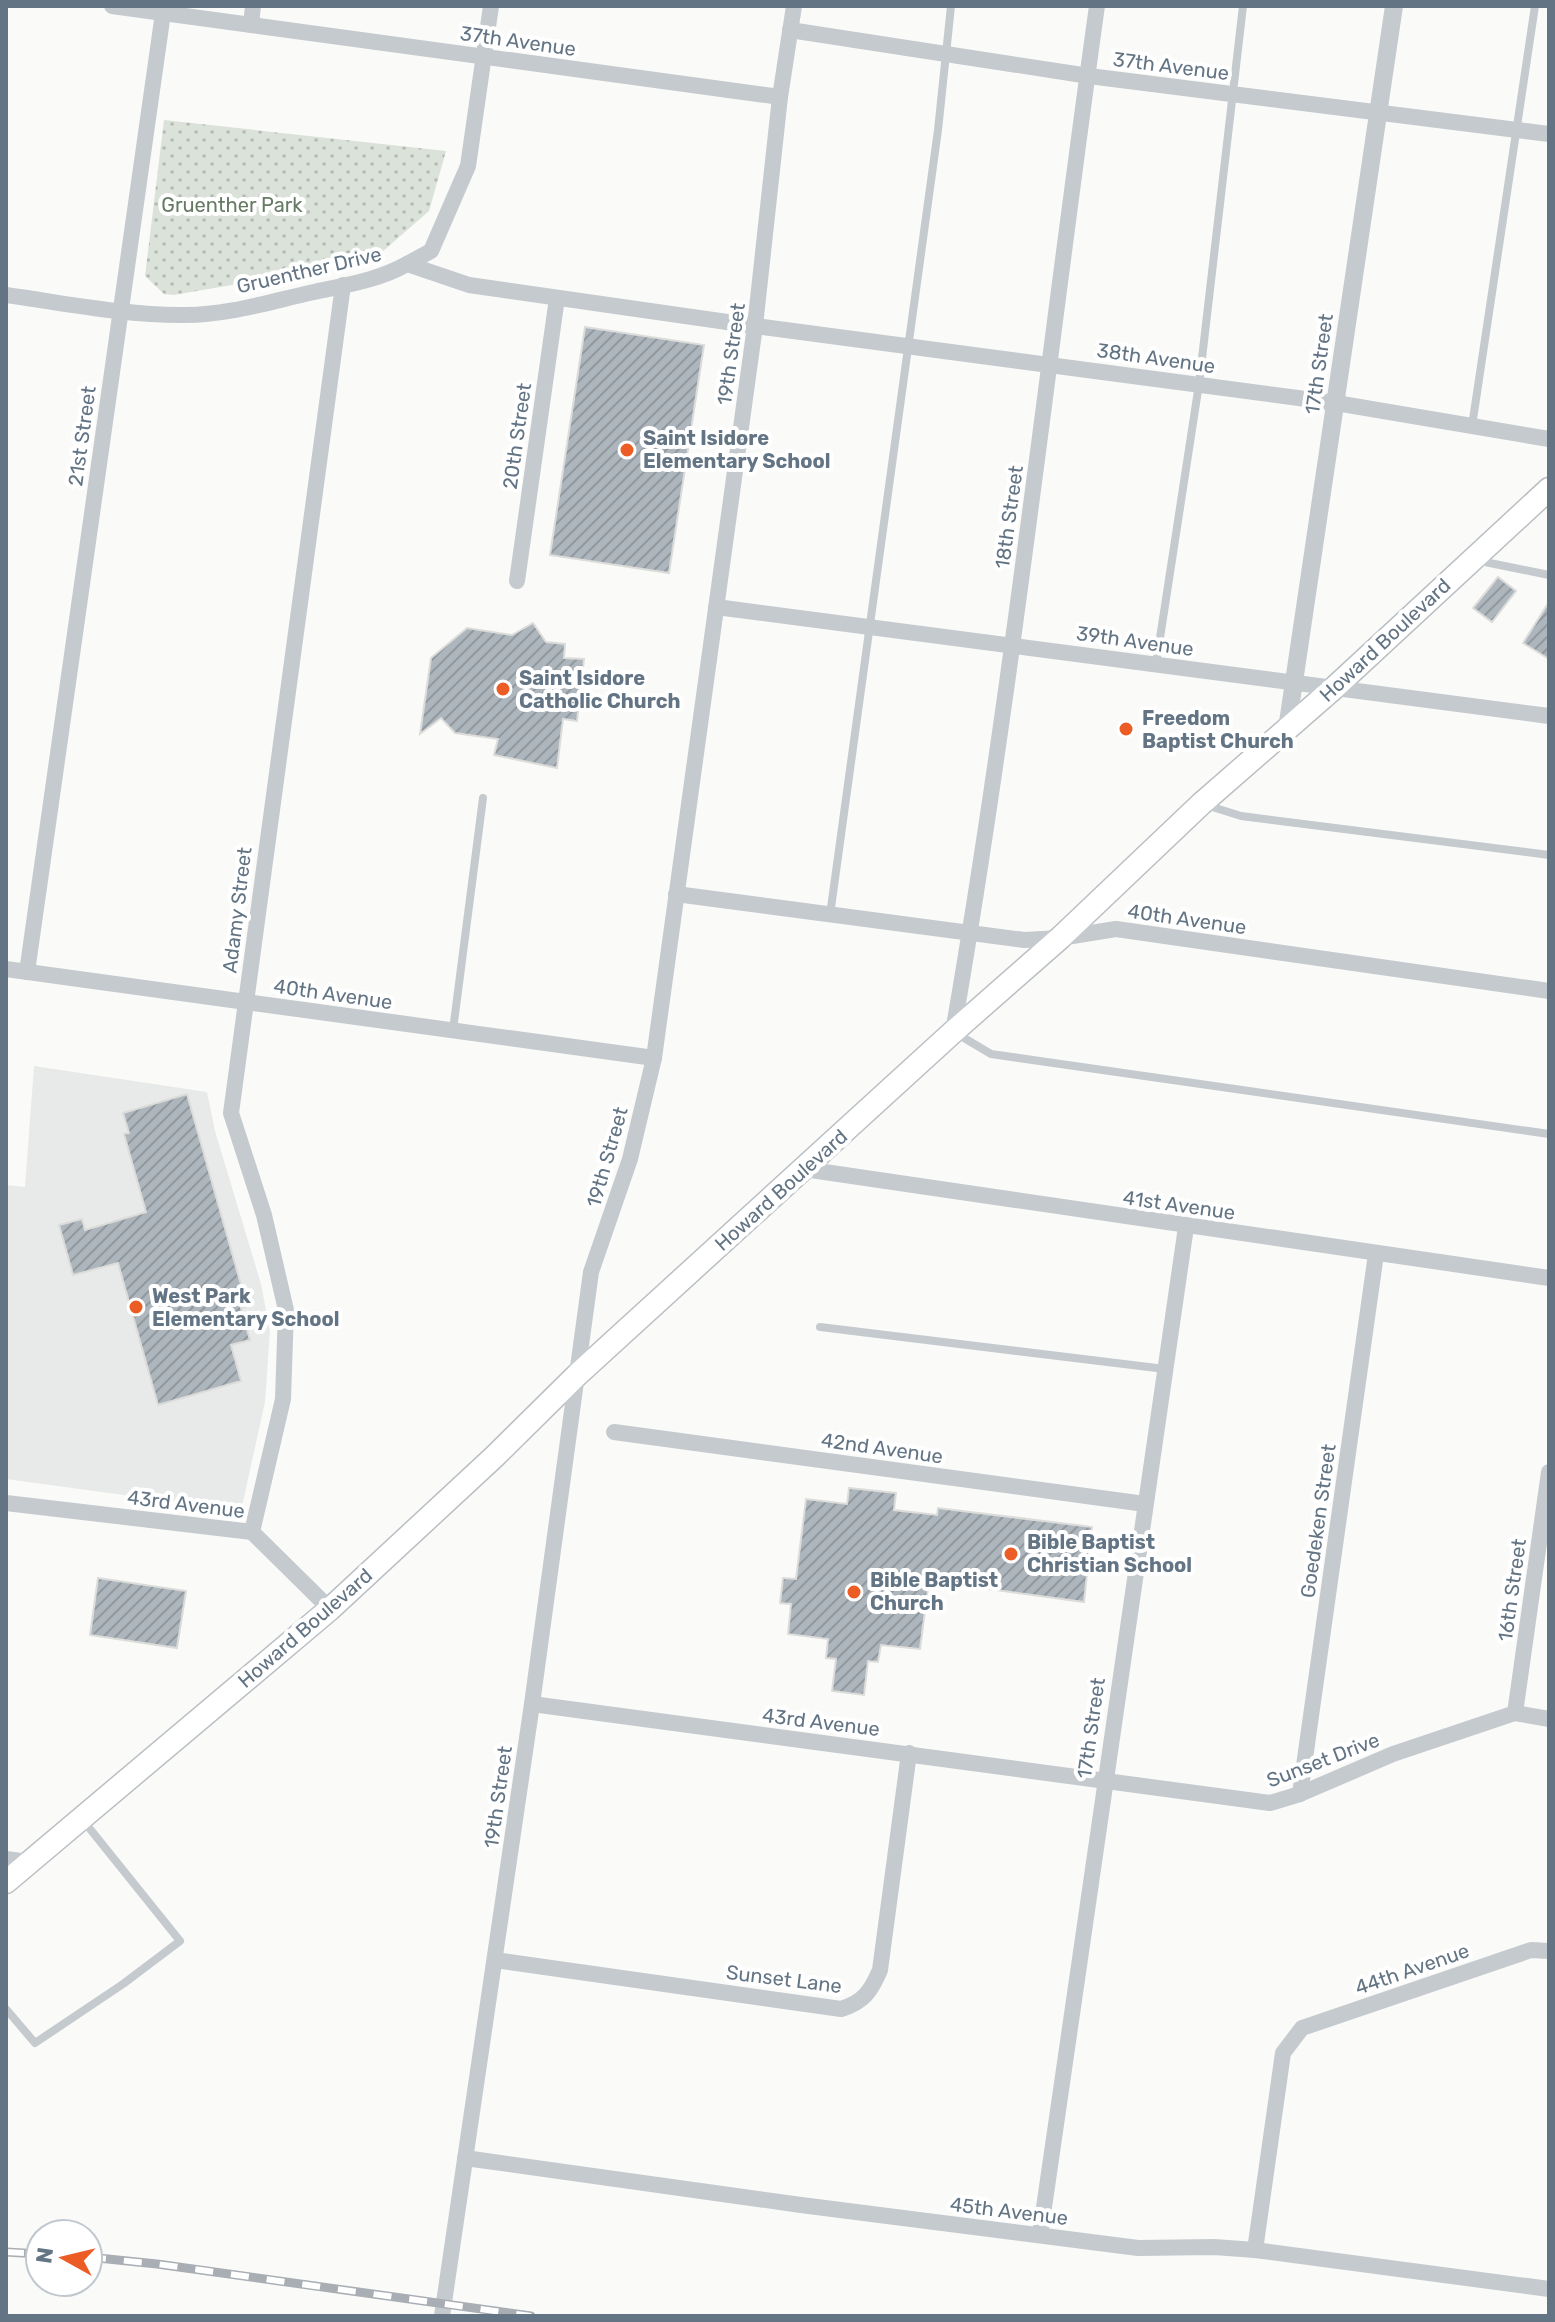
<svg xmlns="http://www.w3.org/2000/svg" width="1555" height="2322" font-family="Rubik,sans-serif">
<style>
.built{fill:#e8e9e9}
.grass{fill:url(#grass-dots)}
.building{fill:url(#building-hatch);stroke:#dcdcda;stroke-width:2}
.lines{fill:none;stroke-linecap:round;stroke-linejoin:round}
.secondary-casing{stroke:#babfc4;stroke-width:25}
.service{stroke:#c5cace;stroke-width:8}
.minor{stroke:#c5cace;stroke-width:16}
.tertiary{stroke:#c5cace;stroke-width:18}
.secondary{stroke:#fff;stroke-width:22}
.rail-casing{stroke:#a8aeb4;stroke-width:9}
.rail{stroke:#fff;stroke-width:6;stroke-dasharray:18;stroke-linecap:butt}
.poi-dot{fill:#ec5c25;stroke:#fff;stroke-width:3}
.labels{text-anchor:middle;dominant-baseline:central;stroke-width:8;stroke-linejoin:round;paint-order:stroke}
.street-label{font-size:20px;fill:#637484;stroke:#fff}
.park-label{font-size:20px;fill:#667b63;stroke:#fff}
.poi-label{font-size:20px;font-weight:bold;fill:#637484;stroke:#fff;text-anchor:start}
</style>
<defs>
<pattern id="grass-dots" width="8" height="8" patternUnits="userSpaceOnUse" patternTransform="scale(2)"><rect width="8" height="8" fill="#dbe2d9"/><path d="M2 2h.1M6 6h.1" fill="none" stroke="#b5bcb6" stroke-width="1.8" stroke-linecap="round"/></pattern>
<pattern id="building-hatch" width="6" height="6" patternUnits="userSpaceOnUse" patternTransform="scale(2)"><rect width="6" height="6" fill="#aeb6bd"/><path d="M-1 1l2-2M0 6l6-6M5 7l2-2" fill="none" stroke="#91999f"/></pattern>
</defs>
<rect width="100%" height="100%" fill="#fafaf8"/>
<!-- built -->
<path class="built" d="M34 1066 207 1092 215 1131 261 1284 270 1331 265 1402 241 1511 6 1479V1185L25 1187Z"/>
<!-- grass -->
<path class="grass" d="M164 120 446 151 429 211 382 252 266 279 174 295 164 294 145 276Z"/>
<!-- building -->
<g class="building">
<path d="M585 327 704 345 669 573 550 555Z"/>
<path d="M1498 577 1516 591 1492 622 1473 608Z"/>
<path d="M1549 602V659L1523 643Z"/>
<path d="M533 623 546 642 565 644 564 658 584 659 577 721 563 719 557 768 494 755 498 739 455 733 441 718 420 734 431 658 467 628 512 635Z"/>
<path d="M187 1094 247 1306 241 1308 250 1340 231 1345 241 1381 158 1405 118 1263 73 1275 59 1225 82 1219 85 1230 146 1212 124 1134 129 1133 123 1113Z"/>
<path d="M849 1488 896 1493 894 1510 937 1515 938 1508 1092 1527 1084 1602 929 1581 920 1649 881 1645 878 1662 868 1661 864 1695 832 1691 836 1659 826 1658 828 1639 788 1634 791 1604 780 1603 783 1578 796 1579 806 1499 847 1504Z"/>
<path d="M98 1578 186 1591 177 1648 90 1635Z"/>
</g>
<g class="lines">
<!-- secondary casing -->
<g class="secondary-casing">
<path id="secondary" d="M6 1882 330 1609 494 1457 577 1375 953 1032 1060 938 1201 804 1334 688 1549 489"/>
</g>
<!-- service -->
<g class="service">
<path d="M1472 426 1535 6"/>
<path d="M1475 560 1549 575"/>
<path d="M1156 664 1199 384 1243 6"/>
<path d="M1206 805 1241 816 1549 855"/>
<path d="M830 915 938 130 951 6"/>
<path d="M453 1030 483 798"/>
<path d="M954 1032 991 1054 1549 1134"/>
<path d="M820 1327 1165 1369"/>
<path d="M6 2009 35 2043 123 1984 180 1941 82 1819"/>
</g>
<!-- minor -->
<g class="minor">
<path d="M112 6 780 97"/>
<path d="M251 25 253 6"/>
<path d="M790 30 1089 76 1549 134"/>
<path d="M407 264 431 251 468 166 491 6"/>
<path d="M6 295C64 303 123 315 182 315 226 316 272 301 314 292 346 285 379 280 407 264L469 285 755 326 1336 403 1549 439"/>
<path d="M517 581 557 298"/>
<path d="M716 607 1549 716"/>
<path d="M676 894 1024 940 1060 938 1116 929 1549 991"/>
<path d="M6 969 654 1058"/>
<path d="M27 972 163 13"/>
<path d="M953 1032C1012 692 1049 348 1097 6"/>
<path d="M804 1169 1549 1278"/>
<path d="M614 1432 1145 1504"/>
<path d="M6 1503 252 1532 330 1609"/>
<path d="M252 1532 283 1399 286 1310 264 1215 231 1113 343 285"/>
<path d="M532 1704 1270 1803 1300 1794 1393 1754 1515 1713 1549 1719"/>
<path d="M1515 1713 1549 1472"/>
<path d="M1300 1794 1376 1254"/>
<path d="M6 1859 29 1862"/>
<path d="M495 1960 841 2009C864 2002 871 1991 880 1970L909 1753"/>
<path d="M465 2158 801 2205 1138 2248 1214 2247 1255 2250 1549 2289"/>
<path d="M1040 2235 1186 1227"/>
<path d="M1255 2250 1283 2053 1302 2028 1531 1950 1549 1951"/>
<path d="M442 2316 532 1704 591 1272 630 1159 654 1058 755 326 780 97 794 6"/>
</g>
<!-- tertiary -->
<path class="tertiary" d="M1287 729 1394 6"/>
<!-- secondary -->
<use href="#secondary" class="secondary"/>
<!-- rail casing -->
<g class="rail-casing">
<g id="rail">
<path d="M6 2252 40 2254"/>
<path d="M88 2257 157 2264 531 2316"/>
</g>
</g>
<!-- rail -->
<use href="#rail" class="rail"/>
</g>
<!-- markers -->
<g class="poi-dot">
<circle cx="627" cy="450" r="8"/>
<circle cx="503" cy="689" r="8"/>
<circle cx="1126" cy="729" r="8"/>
<circle cx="136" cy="1307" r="8"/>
<circle cx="1011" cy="1554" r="8"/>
<circle cx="854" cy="1592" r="8"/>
</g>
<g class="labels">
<!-- street labels -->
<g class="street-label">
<text transform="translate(518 41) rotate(8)">37th Avenue</text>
<text transform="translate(1171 66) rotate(7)">37th Avenue</text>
<text transform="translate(309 270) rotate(-13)">Gruenther Drive</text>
<text transform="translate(731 354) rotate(-82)">19th Street</text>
<text transform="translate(1156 358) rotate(8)">38th Avenue</text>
<text transform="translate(1319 364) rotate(-82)">17th Street</text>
<text transform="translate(82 436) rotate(-82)">21st Street</text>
<text transform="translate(517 436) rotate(-82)">20th Street</text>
<text transform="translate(1009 517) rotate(-82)">18th Street</text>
<text transform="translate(1385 640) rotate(-43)">Howard Boulevard</text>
<text transform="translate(1135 641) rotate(8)">39th Avenue</text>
<text transform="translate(237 910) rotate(-83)">Adamy Street</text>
<text transform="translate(1187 919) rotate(8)">40th Avenue</text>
<text transform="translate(333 994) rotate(8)">40th Avenue</text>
<text transform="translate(607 1157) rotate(-74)">19th Street</text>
<text transform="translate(781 1190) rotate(-42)">Howard Boulevard</text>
<text transform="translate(1179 1205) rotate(8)">41st Avenue</text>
<text transform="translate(882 1448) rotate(8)">42nd Avenue</text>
<text transform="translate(186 1504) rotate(7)">43rd Avenue</text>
<text transform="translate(1318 1521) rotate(-82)">Goedeken Street</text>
<text transform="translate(1512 1590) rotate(-82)">16th Street</text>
<text transform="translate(305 1628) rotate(-41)">Howard Boulevard</text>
<text transform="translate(821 1722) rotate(7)">43rd Avenue</text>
<text transform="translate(1091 1728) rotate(-82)">17th Street</text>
<text transform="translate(1323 1760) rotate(-21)">Sunset Drive</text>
<text transform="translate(498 1797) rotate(-82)">19th Street</text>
<text transform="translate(1412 1969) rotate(-19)">44th Avenue</text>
<text transform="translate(784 1979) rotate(7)">Sunset Lane</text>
<text transform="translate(1009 2211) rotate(7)">45th Avenue</text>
</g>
<!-- park labels -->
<g class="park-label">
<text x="232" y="205">Gruenther Park</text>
</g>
<!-- poi labels -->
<g class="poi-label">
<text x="643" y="438">Saint Isidore<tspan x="643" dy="23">Elementary School</tspan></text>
<text x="519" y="678">Saint Isidore<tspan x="519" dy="23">Catholic Church</tspan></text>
<text x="1142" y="718">Freedom<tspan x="1142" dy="23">Baptist Church</tspan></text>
<text x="152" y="1296">West Park<tspan x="152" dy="23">Elementary School</tspan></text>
<text x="1027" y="1542">Bible Baptist<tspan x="1027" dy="23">Christian School</tspan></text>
<text x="870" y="1580">Bible Baptist<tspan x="870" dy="23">Church</tspan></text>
</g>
</g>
<!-- border -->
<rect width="1555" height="2322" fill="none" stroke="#637484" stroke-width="16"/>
<!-- north arrow -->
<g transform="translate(64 2258) rotate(278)"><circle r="38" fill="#ffffff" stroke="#c1c7ce" stroke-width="2"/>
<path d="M0-6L14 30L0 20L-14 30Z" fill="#ec5c25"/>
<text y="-12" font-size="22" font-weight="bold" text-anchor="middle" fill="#637484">N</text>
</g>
</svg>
